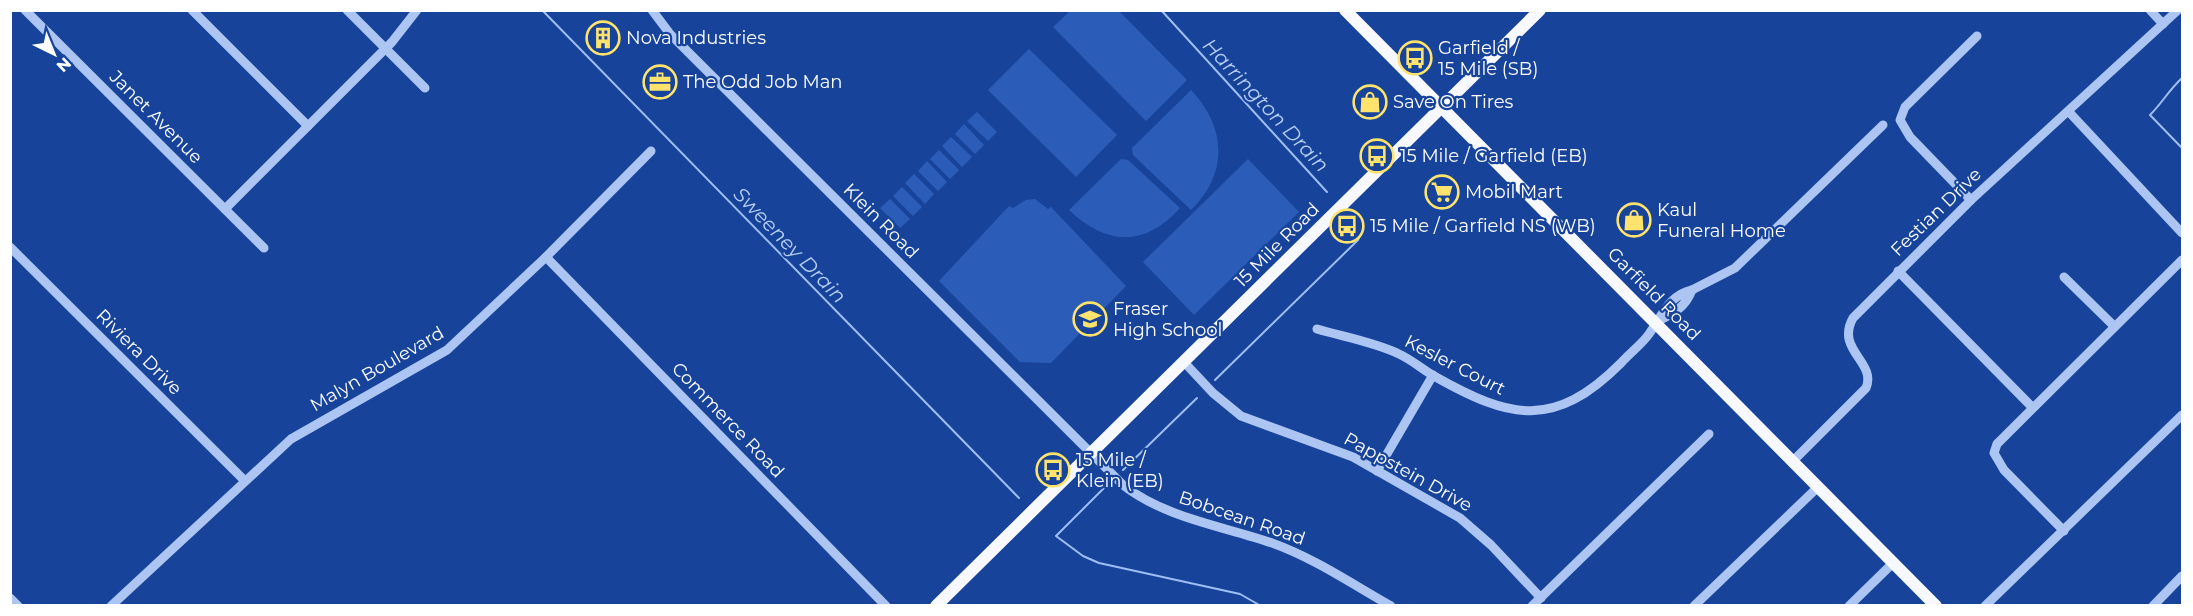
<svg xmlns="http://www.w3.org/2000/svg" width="2193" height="616" font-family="Montserrat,sans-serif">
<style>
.green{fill:#2b5db8}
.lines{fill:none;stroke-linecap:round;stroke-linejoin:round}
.stream{stroke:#9fbef4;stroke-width:2}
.minor{stroke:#acc5f2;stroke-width:9}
.major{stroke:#f7f9ff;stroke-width:12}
.labels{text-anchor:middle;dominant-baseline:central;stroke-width:4.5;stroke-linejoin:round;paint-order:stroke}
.poi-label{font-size:18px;fill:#fff;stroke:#17449a;text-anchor:start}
.street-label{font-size:18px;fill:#fff;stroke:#17449a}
.water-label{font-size:20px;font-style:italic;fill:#b9d0f8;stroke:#17449a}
</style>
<rect width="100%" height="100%" fill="#17449a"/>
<!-- green -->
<g class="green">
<path d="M1070 11H1119L1187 80 1146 121 1053 27Z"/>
<path d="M1029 49 1117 135 1076 177 988 90Z"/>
<path d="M1191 90C1226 127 1229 173 1191 210L1133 155 1132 148Z"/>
<path d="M977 112 997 132 988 141 967 121Z"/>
<path d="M964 124 984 145 975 154 955 134Z"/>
<path d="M951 137 972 157 962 167 942 146Z"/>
<path d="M939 150 959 170 950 179 930 159Z"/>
<path d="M1121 159 1128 160 1180 208C1144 248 1106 245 1069 210Z"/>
<path d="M1248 159 1299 212 1194 315 1143 262Z"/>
<path d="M927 161 947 182 938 191 918 171Z"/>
<path d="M914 174 934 194 925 204 905 183Z"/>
<path d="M902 187 922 207 913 216 893 196Z"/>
<path d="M890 199 910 219 900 228 880 208Z"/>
<path d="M1035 199 1048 209 1051 207 1126 286 1051 363 1020 362 939 281 1009 206 1013 208 1026 200Z"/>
</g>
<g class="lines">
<!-- stream -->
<g class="stream">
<path d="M542 10 1019 498"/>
<path d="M1161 10 1327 192"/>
<path d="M2182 78C2169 90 2162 103 2150 115L2182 148"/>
<path d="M1215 380 1358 240 1362 231 1357 223"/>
<path d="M1123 470 1197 398"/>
<path d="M1108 484 1056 536 1083 556 1099 563 1240 594 1261 606"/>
</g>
<!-- minor -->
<g class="minor">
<path d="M25 10 264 248"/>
<path d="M192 10 308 126"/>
<path d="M347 10 425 88"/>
<path d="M652 10 670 34 1123 485C1165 518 1223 526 1272 543 1314 558 1352 584 1391 606"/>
<path d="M2150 10 2163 24"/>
<path d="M2069 112 2182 233"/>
<path d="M1971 200 1910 137 1900 120 1905 107 1977 36"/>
<path d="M225 209 392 42 417 10"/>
<path d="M10 247 244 480"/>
<path d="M546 257 886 606"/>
<path d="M1898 271 2032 407"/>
<path d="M2064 277 2114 326"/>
<path d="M1692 290 1735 268 1883 125"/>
<path d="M1317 329C1344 337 1374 342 1399 354 1412 360 1422 369 1434 376 1510 419 1554 430 1621 363 1630 353 1642 344 1649 334 1662 316 1669 295 1692 290 1685 308 1673 314 1656 322"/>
<path d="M1184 362 1213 393 1241 416 1353 457 1460 518 1491 545 1541 598"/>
<path d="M1793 461 1866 388C1877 362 1835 350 1853 318L1971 200 2178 10"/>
<path d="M1377 471 1433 375"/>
<path d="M2064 531 2004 470 1994 453 1997 444 2182 260"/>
<path d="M10 598 18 606"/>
<path d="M111 606 291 439 447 350 546 257 651 151"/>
<path d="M1532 606 1709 434"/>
<path d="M1694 606 1818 487"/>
<path d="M1849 606 1893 563"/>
<path d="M1985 606 2182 415"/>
<path d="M2153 606 2182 576"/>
</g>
<!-- major -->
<g class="major">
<path d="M1345 10 1936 606"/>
<path d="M936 606 1540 10"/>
</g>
</g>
<!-- icons -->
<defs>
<g id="building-ring" transform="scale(1.725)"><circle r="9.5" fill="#17449a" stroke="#ffe36d" stroke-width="1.5"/><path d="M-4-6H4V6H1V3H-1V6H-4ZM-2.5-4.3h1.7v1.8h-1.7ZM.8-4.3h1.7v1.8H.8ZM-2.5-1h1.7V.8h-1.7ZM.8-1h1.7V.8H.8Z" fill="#ffe36d"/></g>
<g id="bus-ring" transform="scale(1.725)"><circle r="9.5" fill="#17449a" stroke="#ffe36d" stroke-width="1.5"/><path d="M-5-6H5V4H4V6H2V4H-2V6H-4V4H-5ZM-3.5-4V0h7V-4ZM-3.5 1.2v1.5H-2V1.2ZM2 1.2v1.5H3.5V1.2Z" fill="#ffe36d"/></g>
<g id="office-ring" transform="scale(1.725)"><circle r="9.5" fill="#17449a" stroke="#ffe36d" stroke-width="1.5"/><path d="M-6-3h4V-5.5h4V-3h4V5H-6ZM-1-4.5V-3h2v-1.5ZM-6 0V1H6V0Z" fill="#ffe36d"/></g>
<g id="shop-ring" transform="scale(1.725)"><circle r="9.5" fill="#17449a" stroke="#ffe36d" stroke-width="1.5"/><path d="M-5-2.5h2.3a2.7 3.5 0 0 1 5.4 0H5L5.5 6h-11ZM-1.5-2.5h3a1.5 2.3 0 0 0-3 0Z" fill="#ffe36d"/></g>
<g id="supermarket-ring" transform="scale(1.725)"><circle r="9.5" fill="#17449a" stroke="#ffe36d" stroke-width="1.5"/><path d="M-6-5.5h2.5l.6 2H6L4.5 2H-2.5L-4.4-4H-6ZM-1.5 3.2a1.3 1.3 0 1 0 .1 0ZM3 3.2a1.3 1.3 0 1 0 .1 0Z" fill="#ffe36d"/></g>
<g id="school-ring" transform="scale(1.725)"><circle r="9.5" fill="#17449a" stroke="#ffe36d" stroke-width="1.5"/><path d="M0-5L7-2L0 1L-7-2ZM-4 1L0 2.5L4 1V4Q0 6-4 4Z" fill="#ffe36d"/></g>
</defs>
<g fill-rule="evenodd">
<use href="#building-ring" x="603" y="38"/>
<use href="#bus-ring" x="1415" y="58"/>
<use href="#office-ring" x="660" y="82"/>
<use href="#shop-ring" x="1370" y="102"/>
<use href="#bus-ring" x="1377" y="156"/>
<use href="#supermarket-ring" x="1442" y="192"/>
<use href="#shop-ring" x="1634" y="220"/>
<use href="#bus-ring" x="1347" y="226"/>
<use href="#school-ring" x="1090" y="319"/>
<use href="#bus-ring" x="1053" y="470"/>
</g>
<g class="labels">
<!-- poi labels -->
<g class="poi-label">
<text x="626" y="38">Nova Industries</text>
<text x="1438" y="48">Garfield /<tspan x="1438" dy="21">15 Mile (SB)</tspan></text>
<text x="683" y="82">The Odd Job Man</text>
<text x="1393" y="102">Save On Tires</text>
<text x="1400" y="156">15 Mile / Garfield (EB)</text>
<text x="1465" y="192">Mobil Mart</text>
<text x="1657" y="210">Kaul<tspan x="1657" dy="21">Funeral Home</tspan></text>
<text x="1370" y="226">15 Mile / Garfield NS (WB)</text>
<text x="1113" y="309">Fraser<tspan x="1113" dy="21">High School</tspan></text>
<text x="1076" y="460">15 Mile /<tspan x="1076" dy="21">Klein (EB)</tspan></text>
</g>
<!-- street labels -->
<g class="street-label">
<text transform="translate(156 117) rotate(45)">Janet Avenue</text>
<text transform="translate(1936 212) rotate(-44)">Festian Drive</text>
<text transform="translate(881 221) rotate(45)">Klein Road</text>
<text transform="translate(1277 245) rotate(-45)">15 Mile Road</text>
<text transform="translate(1654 294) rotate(45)">Garfield Road</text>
<text transform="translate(139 352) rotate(45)">Riviera Drive</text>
<text transform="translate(1455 365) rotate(27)">Kesler Court</text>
<text transform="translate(377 369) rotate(-30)">Malyn Boulevard</text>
<text transform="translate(728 420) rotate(46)">Commerce Road</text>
<text transform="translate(1408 472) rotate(29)">Pappstein Drive</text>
<text transform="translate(1242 518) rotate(19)">Bobcean Road</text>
</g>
<!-- water labels -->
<g class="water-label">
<text transform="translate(1266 105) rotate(47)">Harrington Drain</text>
<text transform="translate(790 245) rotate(46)">Sweeney Drain</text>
</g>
</g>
<!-- border -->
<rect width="2193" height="616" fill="none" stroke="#ffffff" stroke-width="24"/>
<!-- north arrow -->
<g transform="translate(54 54) rotate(137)" stroke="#17449a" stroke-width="4.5" paint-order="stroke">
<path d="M0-4.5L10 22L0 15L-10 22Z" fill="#ffffff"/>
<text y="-9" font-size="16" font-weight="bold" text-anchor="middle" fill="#ffffff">N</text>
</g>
</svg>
